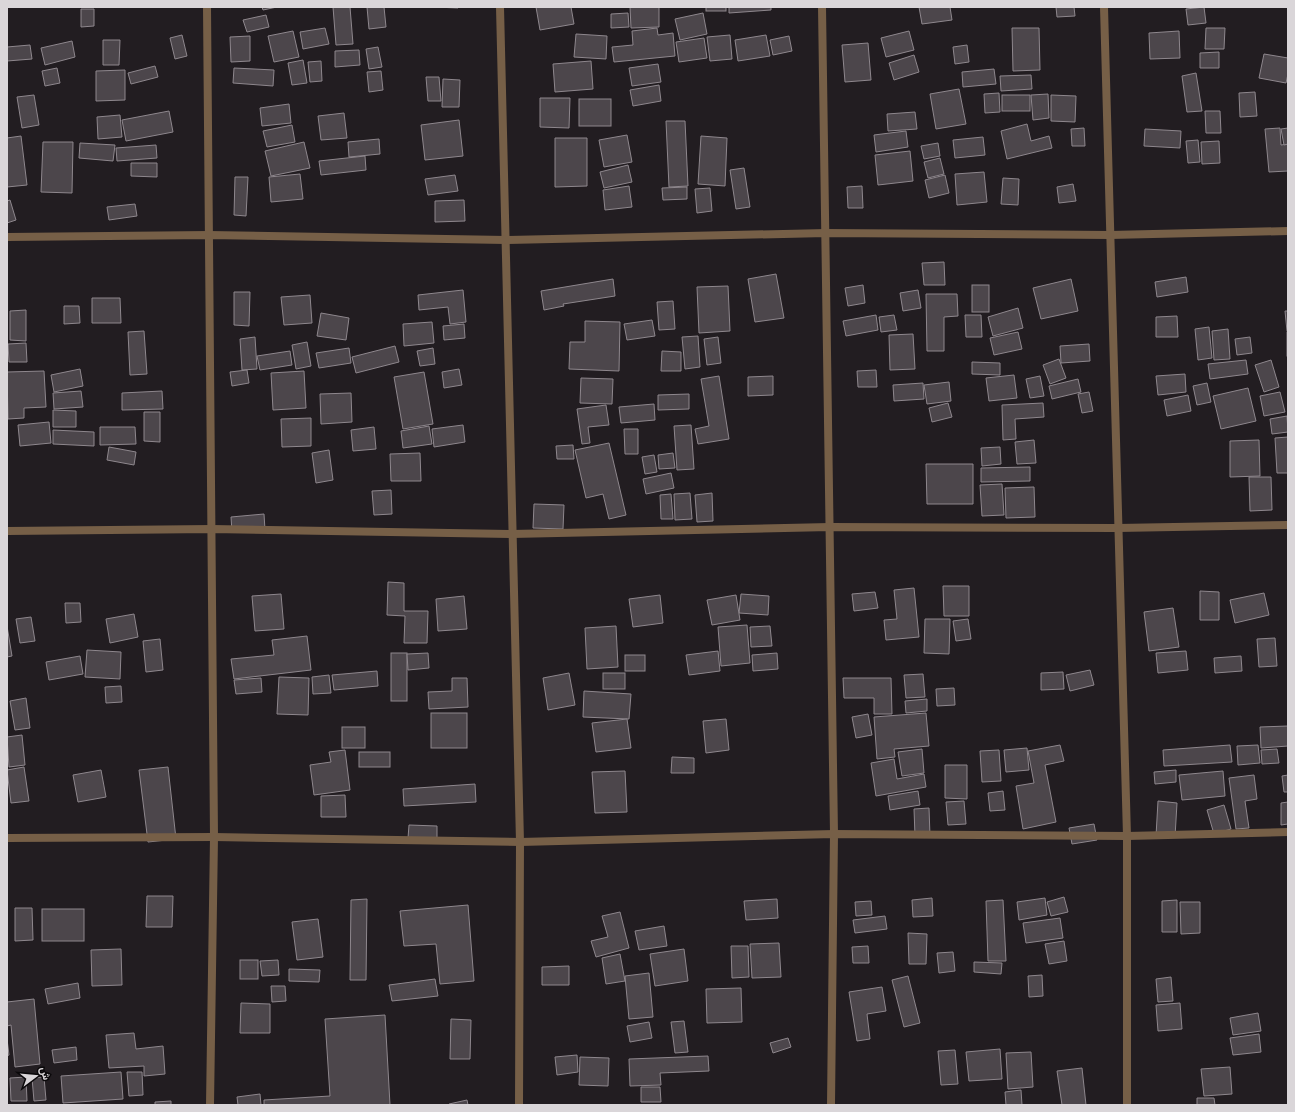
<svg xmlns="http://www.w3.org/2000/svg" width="1295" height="1112" font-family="Montserrat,Vazirmatn,sans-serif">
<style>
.building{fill:#4c464b;stroke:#8e878d}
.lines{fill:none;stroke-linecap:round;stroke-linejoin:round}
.minor{stroke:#765f47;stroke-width:8}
</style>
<rect width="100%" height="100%" fill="#221d21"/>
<!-- building -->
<g class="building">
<path d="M262 7H277L263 10Z"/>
<path d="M333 7H350L353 44 336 45Z"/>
<path d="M367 7H384L386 27 369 29Z"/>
<path d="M435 7H458V8Z"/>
<path d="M536 7H571L574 24 540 30Z"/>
<path d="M630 7H659V27L631 28Z"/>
<rect x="706" y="7" width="20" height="4"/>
<path d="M729 7H771V10L729 13Z"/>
<path d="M919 7H950L952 20 922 24Z"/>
<path d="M1056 7H1074L1075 16 1057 17Z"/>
<path d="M1204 7 1206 23 1188 25 1186 9Z"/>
<path d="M81 9H94V26L81 27Z"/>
<path d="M628 13 629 27 611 28V14Z"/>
<path d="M703 13 707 34 680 40 675 19Z"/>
<path d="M266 15 269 27 247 32 243 20Z"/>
<path d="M325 28 329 44 303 49 300 32Z"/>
<path d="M657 28 658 35 673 33 675 56 614 62 612 47 633 45 632 31Z"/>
<path d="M1012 28H1039L1040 70 1013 71Z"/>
<path d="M1206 28H1225L1224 49H1205Z"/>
<path d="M293 31 299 57 274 62 268 36Z"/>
<path d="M909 31 914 50 886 57 881 38Z"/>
<path d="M1179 31 1180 58 1150 59 1149 33Z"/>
<path d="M576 34 607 36 606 59 574 57Z"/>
<path d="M182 35 187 56 175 59 170 38Z"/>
<path d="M730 35 732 59 710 61 707 37Z"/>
<path d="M766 35 770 56 738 61 735 40Z"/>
<path d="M250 36V61L231 62 230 37Z"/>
<path d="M789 36 792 51 773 55 770 40Z"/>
<path d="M704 38 707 58 679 62 676 42Z"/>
<path d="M103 40H120L119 65H103Z"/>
<path d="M72 41 75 57 45 65 41 48Z"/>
<path d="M868 43 871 80 845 82 842 45Z"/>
<path d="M30 45 32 59 7 61V47Z"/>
<path d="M967 45 969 62 955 64 953 47Z"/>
<path d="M378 47 382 67 369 69 366 49Z"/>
<path d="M359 50 360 65 335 67V51Z"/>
<path d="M1219 52V68H1200V53Z"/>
<path d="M1264 54 1288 58V74L1286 83 1259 78Z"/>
<path d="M914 55 919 72 894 80 889 63Z"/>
<path d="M303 60 307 83 292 85 288 63Z"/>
<path d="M321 61 322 81 310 82 308 62Z"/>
<path d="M591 61 593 89 555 92 553 64Z"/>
<path d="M658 64 661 82 632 86 629 68Z"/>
<path d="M155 66 158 77 131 84 128 73Z"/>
<path d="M57 68 60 83 45 86 42 71Z"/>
<path d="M234 68 274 70 273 86 233 83Z"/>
<path d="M994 69 996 84 963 87 962 72Z"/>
<path d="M125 70V100L96 101V71Z"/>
<path d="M381 71 383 90 369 92 367 72Z"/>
<path d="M1196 73 1202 111 1187 112 1182 76Z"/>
<path d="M1031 75 1032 89 1001 91 1000 76Z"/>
<path d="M426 77H439L441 101H428Z"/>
<path d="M443 79 460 80 459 107H442Z"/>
<path d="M659 85 661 101 633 106 630 90Z"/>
<path d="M959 89 966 124 936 129 930 94Z"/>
<path d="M1255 92 1257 116 1240 117 1239 93Z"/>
<path d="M999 93 1000 112 985 113 984 94Z"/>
<path d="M1048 94 1049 118 1033 120 1031 95Z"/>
<path d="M34 95 39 125 22 128 17 97Z"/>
<rect x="1002" y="95" width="28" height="16"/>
<path d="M1051 95 1076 96 1075 122 1051 121Z"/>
<path d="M540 98H570L569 128 540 127Z"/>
<rect x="579" y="99" width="32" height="27"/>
<path d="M289 104 291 123 262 126 260 108Z"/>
<path d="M169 111 173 132 126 141 122 120Z"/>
<path d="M1205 111H1220L1221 133H1206Z"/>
<path d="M915 112 917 129 888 131 887 114Z"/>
<path d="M344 113 347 138 321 140 318 116Z"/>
<path d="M120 115 122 137 98 139 97 117Z"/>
<path d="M459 120 463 156 425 160 421 125Z"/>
<path d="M666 121H685L688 186 669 187Z"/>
<path d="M1027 124 1031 141 1049 136 1052 148 1007 159 1001 131Z"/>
<path d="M292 125 295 142 267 147 263 131Z"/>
<path d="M1084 128 1085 146H1072L1071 129Z"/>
<path d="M1280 128 1281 145 1288 144V171L1269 172 1265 129Z"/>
<path d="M1288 128V144L1284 145 1281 129Z"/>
<path d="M1145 129 1181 131 1180 148 1144 146Z"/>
<path d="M906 131 908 147 876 152 874 135Z"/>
<path d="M627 135 632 162 604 167 599 140Z"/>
<path d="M21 136 27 185 7 187V138Z"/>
<path d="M701 136 727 138 725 186 698 184Z"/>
<path d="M983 137 985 155 955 158 953 140Z"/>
<path d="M555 138H587V186L555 187Z"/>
<path d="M379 139 380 154 349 157 348 142Z"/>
<path d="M1198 140 1200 162 1188 163 1186 141Z"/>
<path d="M1219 141 1220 163 1202 164 1201 142Z"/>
<path d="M43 142H73L72 193 41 192Z"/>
<path d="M304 142 310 168 271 176 265 151Z"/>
<path d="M80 143 115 145 113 161 79 158Z"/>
<path d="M938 143 940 156 924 159 921 146Z"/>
<path d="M156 145 157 158 117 161 116 148Z"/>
<path d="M910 151 913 181 878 185 875 155Z"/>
<path d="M365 156 366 170 321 175 319 161Z"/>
<path d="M940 158 944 174 928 178 924 162Z"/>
<path d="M131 163H157V177L131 176Z"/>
<path d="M628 165 632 182 604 188 600 172Z"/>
<path d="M744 168 750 207 736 209 730 170Z"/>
<path d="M984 172 987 202 957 205 955 174Z"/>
<path d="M300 174 303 199 271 202 269 177Z"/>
<path d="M455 175 458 191 428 195 425 179Z"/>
<path d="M945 175 949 193 929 198 925 180Z"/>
<path d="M235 177H248L246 216 234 215Z"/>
<path d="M1003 178 1019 179 1018 205 1001 204Z"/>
<path d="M1073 184 1076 201 1059 203 1057 187Z"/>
<path d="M629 186 632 207 605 210 603 190Z"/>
<path d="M862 186 863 208H848L847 187Z"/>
<path d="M687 187V199L663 200 662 188Z"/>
<path d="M710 188 712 211 697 213 695 189Z"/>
<path d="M10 200 16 220 7 223V201Z"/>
<path d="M464 200 465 221 435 222V201Z"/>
<path d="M135 204 137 216 109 220 107 207Z"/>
<path d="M944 262 945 285H924L922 263Z"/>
<path d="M776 274 784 318 755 322 748 279Z"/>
<path d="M1186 277 1188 292 1157 297 1155 282Z"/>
<path d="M613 279 615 296 563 304 564 306 544 310 541 291Z"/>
<path d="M1071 279 1078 311 1041 319 1033 288Z"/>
<path d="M863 285 865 303 848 306 845 288Z"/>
<rect x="972" y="285" width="17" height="27"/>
<path d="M728 286 730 331 699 333 697 287Z"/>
<path d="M463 290 466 322 450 324 448 307 419 310 418 295Z"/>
<path d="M918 290 921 308 903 311 900 293Z"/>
<path d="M234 292H250L249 326 234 325Z"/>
<path d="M926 294H957L958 316 944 317V351H927Z"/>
<path d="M310 295 312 323 284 325 281 297Z"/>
<path d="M92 298H120L121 323H92Z"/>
<path d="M673 301 675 329 659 330 657 302Z"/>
<path d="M64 306H79L80 323 64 324Z"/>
<path d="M1018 308 1023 328 993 336 988 317Z"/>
<path d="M26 310V341L10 340V311Z"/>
<path d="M1285 311H1288V331H1287Z"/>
<path d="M321 313 349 318 346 340 317 336Z"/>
<path d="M876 315 878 330 846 336 843 321Z"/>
<path d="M894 315 897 330 881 332 879 317Z"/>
<path d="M965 315H981L982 337H966Z"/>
<path d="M1177 316 1178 337H1156V317Z"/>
<path d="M652 320 655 336 627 340 624 324Z"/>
<path d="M585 321 620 322 619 371 569 369 570 342H585Z"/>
<path d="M432 322 434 343 404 346 403 324Z"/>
<path d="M464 324 465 338 444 340 443 326Z"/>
<path d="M1209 327 1212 358 1198 360 1195 329Z"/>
<path d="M1228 329 1230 359 1214 360 1212 331Z"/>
<path d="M144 331 147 374 130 375 128 332Z"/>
<path d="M1018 332 1022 349 994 355 990 338Z"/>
<rect x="1287" y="332" width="1" height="24"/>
<path d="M913 334 915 369 890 370 889 335Z"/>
<path d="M698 336 700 367 685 369 682 337Z"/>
<path d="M255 337 257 369 242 370 240 339Z"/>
<path d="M718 337 721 363 707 365 704 339Z"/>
<path d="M1250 337 1252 353 1237 355 1235 339Z"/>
<path d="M307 342 311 366 296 369 292 345Z"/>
<path d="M26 343 27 362H9L8 344Z"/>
<path d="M1089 344 1090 361 1061 363 1060 346Z"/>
<path d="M395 346 399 362 356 373 352 357Z"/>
<path d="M349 348 351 363 319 368 316 353Z"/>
<path d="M433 348 435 364 420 366 417 351Z"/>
<path d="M290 351 292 365 260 370 257 356Z"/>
<path d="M662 351 681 352V371H661Z"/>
<path d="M1059 359 1066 378 1050 384 1043 365Z"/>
<path d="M1246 360 1248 374 1210 379 1208 364Z"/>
<path d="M1271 360 1279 387 1264 392 1255 365Z"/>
<path d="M972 362 1000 363V375L972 374Z"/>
<path d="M80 369 83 386 54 392 51 375Z"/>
<path d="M459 369 462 385 444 388 442 372Z"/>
<path d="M247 370 249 383 232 386 230 372Z"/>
<path d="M876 370 877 387H858L857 371Z"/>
<path d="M44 371 46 407 24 408V418L8 419 7 372Z"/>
<path d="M304 371 306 408 273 410 271 373Z"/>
<path d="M424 372 433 424 403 429 394 377Z"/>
<path d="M1185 374 1186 392 1158 395 1156 376Z"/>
<path d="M1014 375 1017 398 989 401 986 378Z"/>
<path d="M719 376 729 439 698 444 695 429 709 426 701 379Z"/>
<path d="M773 376V395L748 396V377Z"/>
<path d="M1040 376 1044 396 1030 398 1026 379Z"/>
<path d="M581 378 613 379 612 404 580 403Z"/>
<path d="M1078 379 1081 392 1052 399 1049 386Z"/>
<path d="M949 382 951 401 927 404 924 385Z"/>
<path d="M923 383 924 399 894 401 893 385Z"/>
<path d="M1207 383 1211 402 1197 405 1193 386Z"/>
<path d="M1248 388 1256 421 1221 429 1213 396Z"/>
<path d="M81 391 83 407 54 409 53 393Z"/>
<path d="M162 391 163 409 122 410V393Z"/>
<path d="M1089 392 1093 411 1082 413 1078 394Z"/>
<path d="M1280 392 1285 412 1264 416 1260 396Z"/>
<path d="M351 393 352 422 321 424 320 394Z"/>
<path d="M689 394V409L658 410V395Z"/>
<path d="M1188 395 1191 411 1167 416 1164 400Z"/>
<path d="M948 403 952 417 932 422 929 408Z"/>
<path d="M1043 403 1044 417 1015 419 1016 439 1003 440 1002 405Z"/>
<path d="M654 404 655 420 621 423 619 407Z"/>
<path d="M606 405 609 425 588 427 590 443 582 444 577 409Z"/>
<path d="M53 410 76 411V427H53Z"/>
<path d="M144 412H160V442L144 441Z"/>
<path d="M1287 416 1288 432 1272 434 1270 419Z"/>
<path d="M311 418V446L282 447 281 419Z"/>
<path d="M49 422 51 443 20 446 18 425Z"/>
<path d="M463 425 465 442 434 447 432 429Z"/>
<path d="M691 425 694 469 677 470 674 426Z"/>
<path d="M429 426 432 444 403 448 401 431Z"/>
<path d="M100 427H135L136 444 100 445Z"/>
<path d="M374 427 376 449 353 451 351 430Z"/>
<path d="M624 429H638V454H625Z"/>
<path d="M53 430 94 432V446L53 444Z"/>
<path d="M1288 437V473H1277L1275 438Z"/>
<path d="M1034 440 1036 463 1017 464 1015 442Z"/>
<path d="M1259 440 1260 476 1230 477V441Z"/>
<path d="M609 443 626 515 609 519 603 494 586 498 575 450Z"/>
<path d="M573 445 574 459H557L556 446Z"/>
<path d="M109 447 136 452 134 465 107 460Z"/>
<path d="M1000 447 1001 464 982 466 981 448Z"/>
<path d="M329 450 333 480 316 483 312 453Z"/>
<path d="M420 453 421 481H391L390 454Z"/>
<path d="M673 453 675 468 659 469 658 455Z"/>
<path d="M654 455 657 472 645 474 642 457Z"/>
<path d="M926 464H973V504H927Z"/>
<path d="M1030 467V481L981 482V468Z"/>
<path d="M671 473 674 488 646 494 643 479Z"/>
<path d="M1249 477H1271L1272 510 1250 511Z"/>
<path d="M1002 484 1004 515 982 516 980 485Z"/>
<path d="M1034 487 1035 517 1006 518 1005 488Z"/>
<path d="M391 490 392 514 374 515 372 491Z"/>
<path d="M690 493 692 519 675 520 674 494Z"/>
<path d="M712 493 713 521 697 522 695 495Z"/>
<path d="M671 494 673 519H661L660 495Z"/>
<path d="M534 504 564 505 563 529 533 528Z"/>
<path d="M264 514 265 530 232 532 231 517Z"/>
<path d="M388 582 404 583V611H428L427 643H404L405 616 387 615Z"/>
<path d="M943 586H969V616H944Z"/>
<path d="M914 588 919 637 886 640 884 620 897 619 894 590Z"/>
<path d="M1200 591 1219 592V620H1200Z"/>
<path d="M875 592 878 608 854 611 852 594Z"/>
<path d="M1264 593 1269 615 1235 623 1230 600Z"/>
<path d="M281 594 284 629 255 631 252 596Z"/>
<path d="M741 594 769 596 768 615 739 613Z"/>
<path d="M660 595 663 623 633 627 629 599Z"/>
<path d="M736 595 740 620 712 625 707 600Z"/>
<path d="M464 596 467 629 438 631 436 599Z"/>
<path d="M65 603H80L81 622 66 623Z"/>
<path d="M1173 608 1179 647 1149 651 1144 612Z"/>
<path d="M134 614 138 637 110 643 106 619Z"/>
<path d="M31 617 35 641 20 643 16 619Z"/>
<path d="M925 619H950L949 654 924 653Z"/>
<path d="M968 619 971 639 956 641 953 621Z"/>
<path d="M747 625 750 663 721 666 718 627Z"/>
<path d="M7 626 12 656 7 657Z"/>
<path d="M616 626 618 667 587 669 585 628Z"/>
<path d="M770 626 772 646 751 647 750 627Z"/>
<path d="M307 636 311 670 234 679 231 659 274 655 272 640Z"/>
<path d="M1275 638 1277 666 1259 667 1257 639Z"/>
<path d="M160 639 163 670 146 672 143 641Z"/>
<path d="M87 650 121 652 120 679 85 677Z"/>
<path d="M718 651 720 671 689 675 686 655Z"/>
<path d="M1186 651 1188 670 1158 673 1156 653Z"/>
<rect x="391" y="653" width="16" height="48"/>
<path d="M428 653 429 668 408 670 407 654Z"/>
<path d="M777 653 778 669 753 671 752 655Z"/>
<rect x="625" y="655" width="20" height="16"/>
<path d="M80 656 83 674 49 680 46 662Z"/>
<path d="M1241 656 1242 671 1215 673 1214 658Z"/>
<path d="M1090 670 1094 685 1070 691 1066 675Z"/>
<path d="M377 671 378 686 334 690 332 675Z"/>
<path d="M1063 672 1064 689 1041 690V673Z"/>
<path d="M569 673 575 705 548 710 543 678Z"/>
<rect x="603" y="673" width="22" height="16"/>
<path d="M923 674 925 697 906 698 904 675Z"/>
<path d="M329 675 331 693 313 694 312 677Z"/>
<path d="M279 677 309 678 308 715 277 714Z"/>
<path d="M261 678 262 692 236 694 234 680Z"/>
<path d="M452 678H467L468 707 429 709 428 692 452 691Z"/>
<path d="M843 678H891L892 714H874V698H844Z"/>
<path d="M121 686 122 702 106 703 105 687Z"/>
<path d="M954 688 955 705 937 706 936 689Z"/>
<path d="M584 691 631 694 629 719 583 717Z"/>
<path d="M26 698 30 728 15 730 10 701Z"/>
<path d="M927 699V711L906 713 905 701Z"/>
<rect x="431" y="713" width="36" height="35"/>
<path d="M926 713 929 746 894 749 895 757 877 759 874 717Z"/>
<path d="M868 714 872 735 856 738 852 717Z"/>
<path d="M627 719 631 748 596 752 592 723Z"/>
<path d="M726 719 729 750 706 753 703 721Z"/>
<path d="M1288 726V746L1261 748 1260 727Z"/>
<rect x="342" y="727" width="23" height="21"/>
<path d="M22 735 25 765 9 767 7 737Z"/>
<path d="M1060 745 1064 761 1045 765 1056 822 1023 829 1016 786 1034 783 1028 751Z"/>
<path d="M1230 745 1232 762 1164 766 1163 750Z"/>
<path d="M1258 745 1260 763 1238 765 1237 746Z"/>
<path d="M1027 748 1029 770 1006 772 1004 750Z"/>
<path d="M922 749 924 773 902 776 898 752Z"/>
<path d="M1277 749 1279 763 1262 764 1261 750Z"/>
<path d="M345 750 350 790 314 795 310 765 331 762 329 752Z"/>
<path d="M999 750 1001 781 982 782 980 751Z"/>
<rect x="359" y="752" width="31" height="15"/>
<path d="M672 757 694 758V773H671Z"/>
<path d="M894 759 897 779 924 774 926 787 876 796 871 763Z"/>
<path d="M945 765H967V799L945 798Z"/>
<path d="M24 767 29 801 11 803 7 770Z"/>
<path d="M168 767 176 839 148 842 139 770Z"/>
<path d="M101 770 106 797 78 802 73 775Z"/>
<path d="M1176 770V782L1155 784 1154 772Z"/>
<path d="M625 771 627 812 595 813 592 772Z"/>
<path d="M1223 771 1225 796 1182 800 1179 775Z"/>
<path d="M1254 775 1257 799 1245 801 1249 828 1236 829 1229 778Z"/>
<path d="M1288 775V792H1284L1282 776Z"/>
<path d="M475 784 476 802 404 806 403 789Z"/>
<path d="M918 791 920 805 890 810 888 796Z"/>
<path d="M1003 791 1005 810 990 811 988 793Z"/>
<path d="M345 795 346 817H321V796Z"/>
<path d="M964 801 966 824 948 825 946 802Z"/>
<path d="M1158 801 1177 803 1175 837 1156 836Z"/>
<path d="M1288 802V824L1281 825V803Z"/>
<path d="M1224 805 1231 829 1214 834 1207 810Z"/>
<path d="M929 808 930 836H915L914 809Z"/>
<path d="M1094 824 1097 840 1072 844 1069 828Z"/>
<path d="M409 825 437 826V839L408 838Z"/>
<path d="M147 896H173L172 927H146Z"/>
<path d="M1064 897 1068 912 1051 916 1047 902Z"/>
<path d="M932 898 933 916 913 917 912 900Z"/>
<path d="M1045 898 1047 915 1019 920 1017 902Z"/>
<path d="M367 899 366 980H350L351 900Z"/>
<path d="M777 899 778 918 746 920 744 901Z"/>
<path d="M1003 900 1006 961H988L986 901Z"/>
<path d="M1177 900V932H1162V901Z"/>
<path d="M871 901 872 915 856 916 855 902Z"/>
<path d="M1180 902H1200V933L1181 934Z"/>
<path d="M468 905 474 981 440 984 436 944 404 946 400 911Z"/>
<path d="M15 908H32L33 940 15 941Z"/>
<rect x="42" y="909" width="42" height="32"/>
<path d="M620 912 629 948 596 957 591 941 608 937 602 916Z"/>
<path d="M885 916 887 929 855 933 853 920Z"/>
<path d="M1060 918 1063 938 1026 943 1023 923Z"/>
<path d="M318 919 323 957 297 960 292 922Z"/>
<path d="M664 926 667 946 639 950 635 931Z"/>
<path d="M908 933 927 934 926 964H909Z"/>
<path d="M1064 941 1067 961 1049 964 1045 944Z"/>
<path d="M779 943 781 977 752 978 750 944Z"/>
<path d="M731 946H748L749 977 732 978Z"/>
<path d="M868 946 869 963H853L852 947Z"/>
<path d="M121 949 122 985 92 986 91 950Z"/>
<path d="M684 949 688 981 655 986 650 954Z"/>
<path d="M953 952 955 971 939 973 937 953Z"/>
<path d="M620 954 625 981 606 984 602 958Z"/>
<rect x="240" y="960" width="18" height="19"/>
<path d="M278 960 279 975 262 976 260 961Z"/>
<path d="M974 962 1002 963 1001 974 974 972Z"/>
<path d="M569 966V985H542V967Z"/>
<path d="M289 969 320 970 319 982 289 981Z"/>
<path d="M649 973 653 1017 629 1019 625 976Z"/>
<path d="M1042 975 1043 996 1029 997 1028 976Z"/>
<path d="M908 976 920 1023 904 1027 892 980Z"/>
<path d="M1171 977 1173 1001 1158 1002 1156 979Z"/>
<path d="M435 979 438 996 392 1001 389 985Z"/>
<path d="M78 983 80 998 48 1004 45 989Z"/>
<path d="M271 986H285L286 1001 272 1002Z"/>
<path d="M882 987 886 1011 867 1014 870 1039 857 1041 849 992Z"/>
<path d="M741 988 742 1022 707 1023 706 989Z"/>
<path d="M34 999 40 1064 15 1067 11 1025 7 1026V1002Z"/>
<path d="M241 1003 270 1004V1033H240Z"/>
<path d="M1180 1003 1182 1029 1158 1031 1156 1005Z"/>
<path d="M1258 1013 1261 1031 1233 1035 1230 1018Z"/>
<path d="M385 1015 390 1105H264V1100L330 1096 325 1019Z"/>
<path d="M451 1019 471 1020 470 1059H450Z"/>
<path d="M684 1021 688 1052 675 1053 671 1022Z"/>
<path d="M649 1022 652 1038 630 1042 627 1026Z"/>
<path d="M134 1033 136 1049 163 1046 165 1074 144 1076V1066L109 1068 106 1035Z"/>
<path d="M1259 1034 1261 1052 1233 1055 1230 1038Z"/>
<path d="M788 1038 791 1047 773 1053 770 1043Z"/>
<path d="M7 1039 9 1055 7 1056Z"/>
<path d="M76 1047 77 1060 54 1063 52 1050Z"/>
<path d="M1000 1049 1002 1079 969 1081 966 1052Z"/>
<path d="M955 1050 958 1084 941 1085 938 1051Z"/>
<path d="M1031 1052 1033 1087 1008 1089 1006 1053Z"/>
<path d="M577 1055 578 1072 557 1075 555 1057Z"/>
<path d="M708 1056 709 1071 660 1073 661 1085 630 1086 629 1059Z"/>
<path d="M580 1057 609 1058 608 1086 579 1085Z"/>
<path d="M1230 1067 1232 1094 1204 1096 1201 1069Z"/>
<path d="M1082 1068 1086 1105H1062L1057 1071Z"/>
<path d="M121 1072 123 1099 63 1103 61 1076Z"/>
<path d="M127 1072H142L143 1095 129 1096Z"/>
<path d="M26 1077 27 1101H11L10 1078Z"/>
<path d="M44 1077 46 1100 34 1101 32 1078Z"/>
<path d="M641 1087H660L661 1102H641Z"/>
<path d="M1021 1090 1022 1105H1006L1005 1092Z"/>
<path d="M260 1094 261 1105H238L237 1097Z"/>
<path d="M1197 1098H1214L1215 1105H1197Z"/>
<path d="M467 1100 468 1105H449V1104Z"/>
<path d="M171 1101V1105H155V1102Z"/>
</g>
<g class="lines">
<!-- minor -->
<g class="minor">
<path d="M207 7 214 837 210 1105"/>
<path d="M500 7 520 842 519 1105"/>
<path d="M822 7 834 834 831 1105"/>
<path d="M1104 7 1127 836V1105"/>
<path d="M7 237 209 235 506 240 826 233 1110 235 1288 231"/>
<path d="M7 531 212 529 512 534 830 527 1118 528 1288 525"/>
<path d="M7 838 214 837 520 842 834 834 1127 836 1288 832"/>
</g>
</g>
<!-- border -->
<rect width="1295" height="1112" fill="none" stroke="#dad6d9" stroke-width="16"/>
<!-- north arrow -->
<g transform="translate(36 1076) rotate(74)" stroke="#0a080a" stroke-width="3" paint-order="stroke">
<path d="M0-3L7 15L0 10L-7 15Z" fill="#dad6d9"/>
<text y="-6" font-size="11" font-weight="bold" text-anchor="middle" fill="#dad6d9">ش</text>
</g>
</svg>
